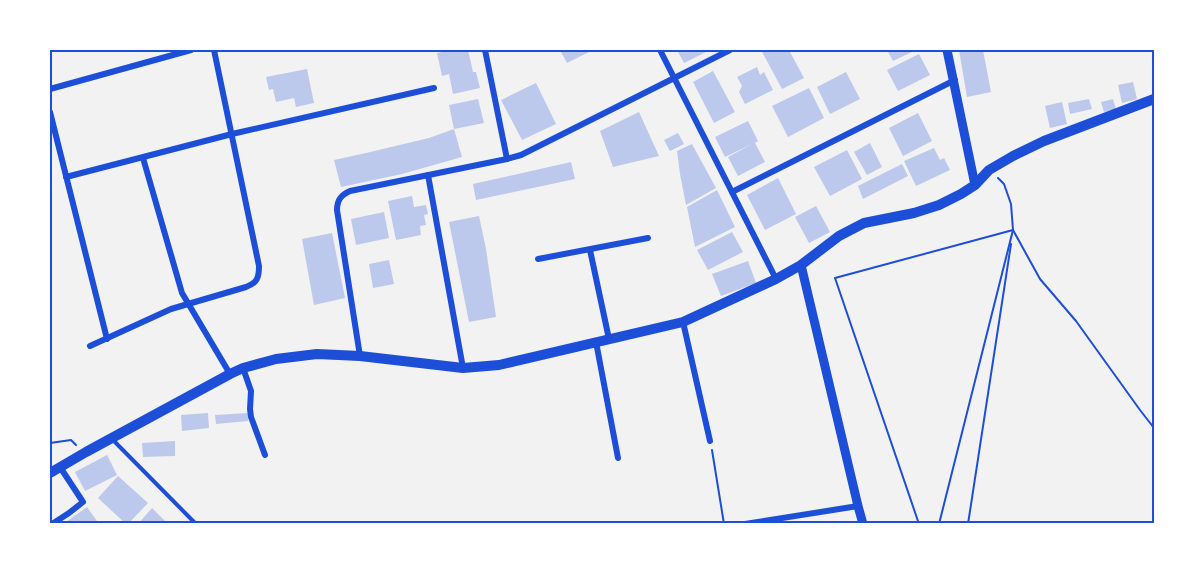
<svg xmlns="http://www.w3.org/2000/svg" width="1204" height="573" font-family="'Roboto Serif',serif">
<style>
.building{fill:#bdc9ec}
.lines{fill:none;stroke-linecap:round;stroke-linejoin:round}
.path{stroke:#1d4ed8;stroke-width:2}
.service{stroke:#1d4ed8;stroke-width:4}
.minor{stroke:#1d4ed8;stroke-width:6}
.tertiary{stroke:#1d4ed8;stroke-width:9}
.secondary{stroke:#1d4ed8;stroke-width:10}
.neatline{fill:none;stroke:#1d4ed8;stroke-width:2}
</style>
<rect width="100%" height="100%" fill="#f2f2f2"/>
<!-- building -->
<g class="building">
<path d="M453 50H468L473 72H476L480 88 453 94 449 74 442 76 437 53Z"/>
<path d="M560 50H593L567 63Z"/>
<path d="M677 50H710L684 63Z"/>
<path d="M761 50H789L804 78 782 89Z"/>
<path d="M887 50H916L893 61Z"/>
<path d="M959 50H983L991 92 967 97Z"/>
<path d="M919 54 930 75 898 91 887 70Z"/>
<path d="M757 67 760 75 764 72 773 90 745 104 739 92 742 86 737 77Z"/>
<path d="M307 69 314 103 296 107 294 98 276 102 273 89 269 90 266 77Z"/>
<path d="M713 71 735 112 714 123 693 82Z"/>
<path d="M846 72 860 99 830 114 817 87Z"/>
<path d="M1133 82 1137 99 1122 103 1118 85Z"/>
<path d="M536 83 556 124 522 140 501 100Z"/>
<path d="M809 88 824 118 788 137 772 106Z"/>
<path d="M478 99 484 123 454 129 449 105Z"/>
<path d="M1089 99 1092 109 1070 114 1068 103Z"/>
<path d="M1113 99 1116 109 1104 112 1101 102Z"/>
<path d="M1062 102 1067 124 1050 128 1045 106Z"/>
<path d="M639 112 659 156 613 167 600 131Z"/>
<path d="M918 113 932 141 903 156 889 128Z"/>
<path d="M748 121 758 141 755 143 765 162 738 176 728 157 752 144 725 157 715 137Z"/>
<path d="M454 129 462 157 402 174 341 187 334 160 366 153 429 138Z"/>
<path d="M678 133 684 144 670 151 664 140Z"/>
<path d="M870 143 882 167 867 175 854 152Z"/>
<path d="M692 144 716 188 686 205 680 174 677 151Z"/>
<path d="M934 148 940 160 944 158 950 170 916 186 904 161Z"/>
<path d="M847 150 862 179 830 196 814 167Z"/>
<path d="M571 162 575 179 476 200 473 184Z"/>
<path d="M902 164 908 176 863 199 858 186Z"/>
<path d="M778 178 796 214 765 230 747 195Z"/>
<path d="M717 190 735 227 695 247 687 207Z"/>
<path d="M412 196 414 207 426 205 428 214 424 215 426 225 420 226 421 235 396 240 388 201Z"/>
<path d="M816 206 830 232 809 243 795 217Z"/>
<path d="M384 212 389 238 356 245 351 219Z"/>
<path d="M479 216 486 249 496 317 469 322 449 222Z"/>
<path d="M732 232 743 252 708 270 697 250Z"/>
<path d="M332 233 345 298 314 305 302 239Z"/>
<path d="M389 260 394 284 373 288 369 264Z"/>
<path d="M748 261 756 283 721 296 712 274Z"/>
<path d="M208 413 209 428 182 431 181 415Z"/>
<path d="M248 413V421L216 424 215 415Z"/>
<path d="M175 441V456L143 457 142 443Z"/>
<path d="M107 455 117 475 85 491 75 472Z"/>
<path d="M118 476 148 503 128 524H126L98 498Z"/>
<path d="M87 507 99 524H63Z"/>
<path d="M152 508 168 524H138Z"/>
</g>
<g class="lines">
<!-- path -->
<g class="path">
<path d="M998 178 1004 184 1011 204 1013 230 1040 279 1076 321 1140 410 1154 428"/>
<path d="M50 443 71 440 76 445"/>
<path d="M712 450 724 524"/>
<path d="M919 524 835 278 1013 230"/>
<path d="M939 524 1013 230"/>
<path d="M968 524 1011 244"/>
</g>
<!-- service -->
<path class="service" d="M112 439 196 524"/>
<!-- minor -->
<g class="minor">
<path d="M485 50 507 159"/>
<path d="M660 50 776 279"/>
<path d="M50 89 191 50"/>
<path d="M50 112 107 339"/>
<path d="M143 158 182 293 230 374"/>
<path d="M428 175 463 368"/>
<path d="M66 177 232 134 434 88"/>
<path d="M732 192 955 80"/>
<path d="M590 250 609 339"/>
<path d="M538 259 648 238"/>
<path d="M683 322 710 441"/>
<path d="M596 342 618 458"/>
<path d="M90 346 171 309 246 287C257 283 259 278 259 266L214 50"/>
<path d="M360 356 337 210C337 200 341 195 350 191L507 159 521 155 730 50"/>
<path d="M243 368 251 391 250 409 251 417 265 455"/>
<path d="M52 524 69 513 83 502 60 467"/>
<path d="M745 524 858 506"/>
</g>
<!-- tertiary -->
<g class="tertiary">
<path d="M947 50 975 185"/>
<path d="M801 265 858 506 863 524"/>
</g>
<!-- secondary -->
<path class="secondary" d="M50 473 86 452 230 374 243 368 276 359 317 354 360 356 463 368 499 365 683 322 776 279 801 265 839 236 864 223 914 213 939 205 961 194 975 185 989 170 1013 156 1044 141 1154 99"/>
</g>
<!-- border -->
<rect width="1204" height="573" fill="none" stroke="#ffffff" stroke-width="102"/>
<rect x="51" y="51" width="1102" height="471" class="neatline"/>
</svg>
